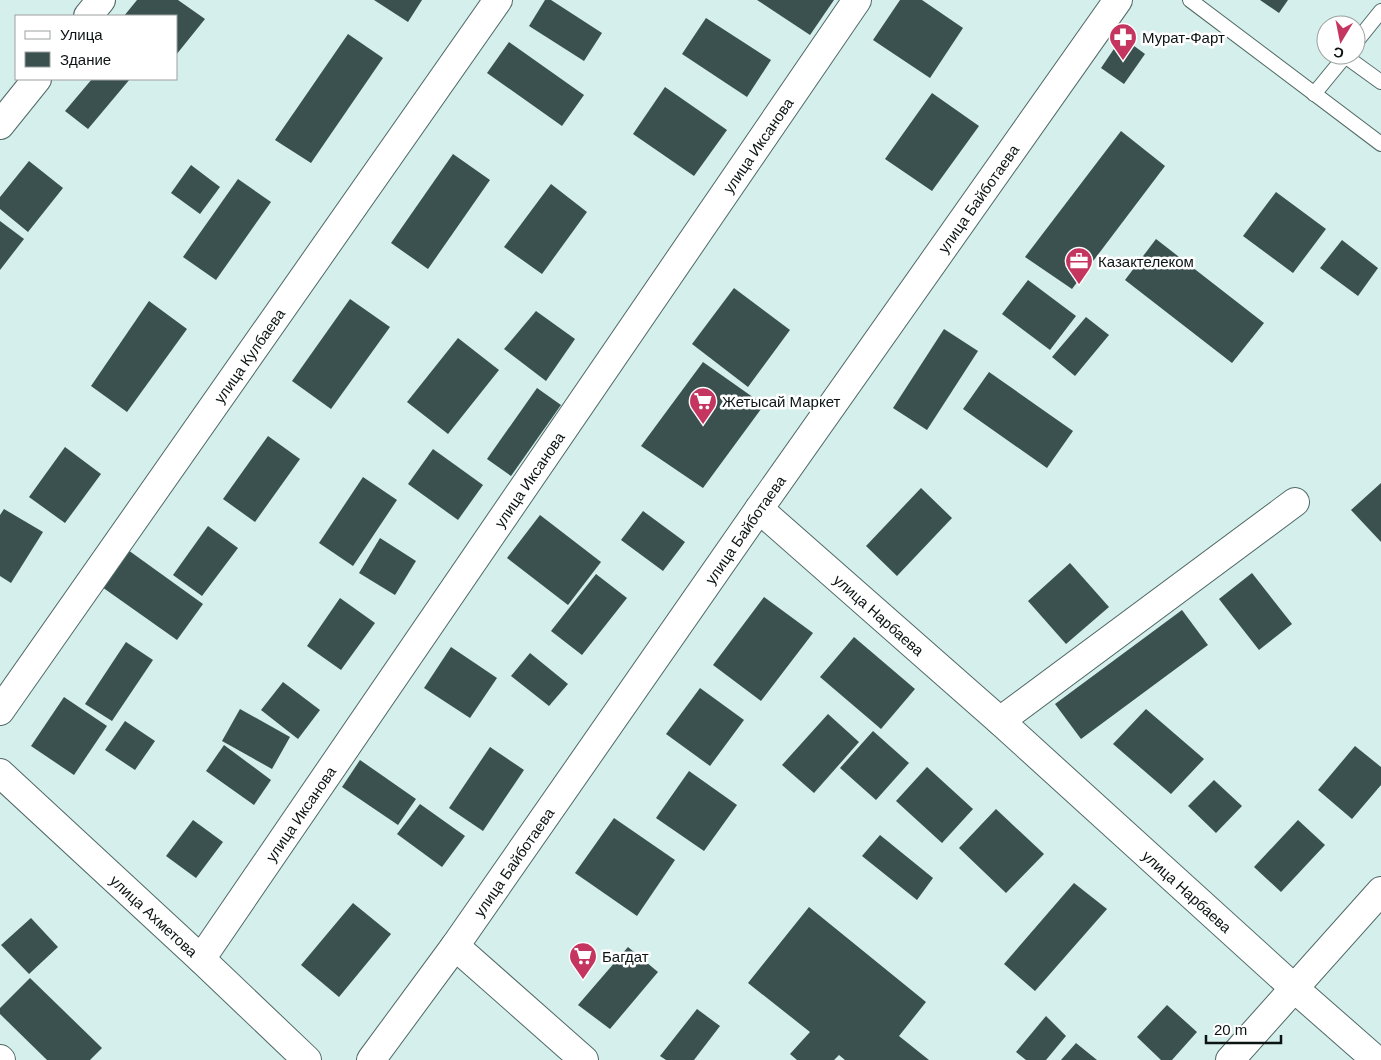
<svg xmlns="http://www.w3.org/2000/svg" width="1381" height="1060" font-family="Helvetica,sans-serif">
<style>
.building{fill:#3a514f}
.lines{fill:none;stroke-linecap:round;stroke-linejoin:round}
.service-casing{stroke:#516966;stroke-width:16}
.minor-casing{stroke:#516966;stroke-width:30}
.service{stroke:#fff;stroke-width:14}
.minor{stroke:#fff;stroke-width:28}
.labels{text-anchor:middle;dominant-baseline:central;stroke-width:5;stroke-linejoin:round;paint-order:stroke}
.poi-label{font-size:15px;fill:#0b1413;stroke:#fff;text-anchor:start}
.street-label{font-size:15px;fill:#0b1413;stroke:#fff}
</style>
<rect width="100%" height="100%" fill="#d4efec"/>
<!-- building -->
<g class="building">
<path d="M137 0H178L205 19 176 55V16H124Z"/>
<path d="M374 0H422L408 22Z"/>
<path d="M545 0H551L602 33 584 61 529 26Z"/>
<path d="M757 0H834L810 35Z"/>
<path d="M900 0H922L963 28 930 78 873 40Z"/>
<path d="M1260 0H1288L1279 13Z"/>
<path d="M706 18 771 60 747 97 682 54Z"/>
<path d="M348 34 383 58 311 163 275 140Z"/>
<path d="M1122 37 1145 54 1124 84 1101 68Z"/>
<path d="M509 42 584 95 562 126 487 73Z"/>
<path d="M92 79H130L88 129 65 111Z"/>
<path d="M665 87 727 130 694 176 633 134Z"/>
<path d="M932 93 979 126 932 191 885 159Z"/>
<path d="M1121 131 1165 166 1072 289 1025 257Z"/>
<path d="M453 154 490 180 428 269 391 243Z"/>
<path d="M29 161 63 188 28 232 0 209V197Z"/>
<path d="M191 165 220 187 200 214 171 193Z"/>
<path d="M238 179 271 202 216 280 183 257Z"/>
<path d="M551 184 587 212 542 274 504 247Z"/>
<path d="M1276 192 1326 229 1293 273 1243 236Z"/>
<path d="M0 221 24 239 0 270Z"/>
<path d="M1156 239 1264 323 1232 363 1125 280Z"/>
<path d="M1342 240 1378 268 1358 296 1320 268Z"/>
<path d="M1028 280 1076 316 1050 350 1002 314Z"/>
<path d="M734 288 790 330 748 387 692 344Z"/>
<path d="M350 299 390 327 331 409 292 381Z"/>
<path d="M149 301 187 329 127 412 91 386Z"/>
<path d="M536 311 575 339 546 381 504 349Z"/>
<path d="M1086 317 1109 335 1075 376 1052 357Z"/>
<path d="M944 329 978 351 927 430 893 408Z"/>
<path d="M458 338 499 370 448 434 407 402Z"/>
<path d="M703 362 764 405 703 488 641 446Z"/>
<path d="M989 372 1073 431 1047 468 963 409Z"/>
<path d="M537 388 561 405 511 476 487 459Z"/>
<path d="M268 436 300 459 255 522 223 499Z"/>
<path d="M65 447 101 474 65 523 29 497Z"/>
<path d="M433 449 483 485 458 520 408 484Z"/>
<path d="M363 477 397 500 353 566 319 543Z"/>
<path d="M1381 483V542L1351 510Z"/>
<path d="M921 488 952 518 897 576 866 546Z"/>
<path d="M4 509 43 532 11 583 0 576V515Z"/>
<path d="M643 511 685 542 663 571 621 540Z"/>
<path d="M540 515 601 562 568 605 507 558Z"/>
<path d="M208 526 238 548 202 596 173 575Z"/>
<path d="M380 538 416 561 395 595 359 573Z"/>
<path d="M128 550 203 604 177 640 102 587Z"/>
<path d="M1070 563 1109 607 1066 644 1028 601Z"/>
<path d="M1252 573 1292 624 1259 650 1219 599Z"/>
<path d="M596 574 627 598 582 655 551 631Z"/>
<path d="M764 597 813 633 761 701 713 665Z"/>
<path d="M340 598 375 623 341 670 307 646Z"/>
<path d="M1182 610 1208 645 1081 739 1055 704Z"/>
<path d="M854 637 915 689 881 729 820 677Z"/>
<path d="M126 642 153 660 112 721 85 704Z"/>
<path d="M451 647 497 678 470 718 424 688Z"/>
<path d="M530 653 568 684 549 706 511 676Z"/>
<path d="M283 682 320 710 298 739 261 710Z"/>
<path d="M700 688 744 720 710 766 666 734Z"/>
<path d="M64 697 107 726 74 775 31 746Z"/>
<path d="M240 709 290 737 272 769 222 741Z"/>
<path d="M1146 709 1204 759 1171 794 1113 744Z"/>
<path d="M828 714 859 742 814 793 782 765Z"/>
<path d="M125 721 155 741 135 770 105 750Z"/>
<path d="M873 731 909 763 876 800 840 768Z"/>
<path d="M224 745 271 780 254 805 206 771Z"/>
<path d="M1355 746 1381 767V785L1352 819 1318 790Z"/>
<path d="M490 747 524 770 483 831 449 808Z"/>
<path d="M360 760 416 799 398 825 342 787Z"/>
<path d="M927 767 973 809 942 843 896 801Z"/>
<path d="M689 771 737 805 704 851 656 818Z"/>
<path d="M1214 780 1242 806 1216 833 1188 806Z"/>
<path d="M420 804 465 836 442 867 397 834Z"/>
<path d="M996 809 1044 854 1006 893 959 848Z"/>
<path d="M614 818 675 860 637 916 575 873Z"/>
<path d="M193 820 223 842 196 878 166 856Z"/>
<path d="M1298 820 1325 845 1281 892 1254 867Z"/>
<path d="M880 835 933 878 917 900 862 856Z"/>
<path d="M1074 883 1107 909 1035 991 1004 964Z"/>
<path d="M353 903 391 934 339 997 301 965Z"/>
<path d="M809 907 926 1002 899 1036 929 1060H845L839 1055 834 1060H797L790 1054 810 1032 748 983Z"/>
<path d="M31 918 58 947 29 974 1 945Z"/>
<path d="M628 947 658 972 610 1029 578 1005Z"/>
<path d="M30 978 102 1048 90 1060H47L0 1014V1008Z"/>
<path d="M1167 1005 1197 1032 1172 1060H1161L1137 1037Z"/>
<path d="M697 1009 720 1026 694 1060H666L660 1056Z"/>
<path d="M1046 1016 1066 1036 1046 1060H1026L1016 1052Z"/>
<path d="M1076 1043 1097 1060H1061Z"/>
</g>
<g class="lines">
<!-- service casing -->
<g class="service-casing">
<g id="service">
<path d="M1190 0 1381 144"/>
<path d="M1356 42 1381 11"/>
<path d="M1345 56 1381 82"/>
<path d="M1314 94 1346 55"/>
</g>
</g>
<!-- minor casing -->
<g class="minor-casing">
<g id="minor">
<path d="M88 16 101 0"/>
<path d="M0 125 37 79"/>
<path id="s1" d="M759 509 1000 721 1294 988 1376 1060"/>
<path id="s2" d="M0 711 498 0"/>
<path d="M1000 721 1295 502"/>
<path id="s3" d="M0 773 201 959 307 1060"/>
<path d="M455 946 584 1060"/>
<path id="s4" d="M201 959 857 0"/>
<path d="M0 1059 1 1060"/>
<path id="s5" d="M371 1060 455 946 759 509 1118 0"/>
<path d="M1230 1060 1381 891"/>
</g>
</g>
<!-- service -->
<use href="#service" class="service"/>
<!-- minor -->
<use href="#minor" class="minor"/>
</g>
<!-- icons -->
<defs>
<g id="pharmacy-pin" transform="scale(1.4375)"><path d="M0 17L-7.5 6A9.5 9.5 0 1 1 7.5 6Z" fill="#c4355f" stroke="#fff"/><path d="M-2-6h4v4h4v4h-4v4h-4v-4h-4v-4h4Z" fill="#fff"/></g>
<g id="office-pin" transform="scale(1.4375)"><path d="M0 17L-7.5 6A9.5 9.5 0 1 1 7.5 6Z" fill="#c4355f" stroke="#fff"/><path d="M-6-3h4V-5.5h4V-3h4V5H-6ZM-1-4.5V-3h2v-1.5ZM-6 0V1H6V0Z" fill="#fff"/></g>
<g id="supermarket-pin" transform="scale(1.4375)"><path d="M0 17L-7.5 6A9.5 9.5 0 1 1 7.5 6Z" fill="#c4355f" stroke="#fff"/><path d="M-6-5.5h2.5l.6 2H6L4.5 2H-2.5L-4.4-4H-6ZM-1.5 3.2a1.3 1.3 0 1 0 .1 0ZM3 3.2a1.3 1.3 0 1 0 .1 0Z" fill="#fff"/></g>
</defs>
<g fill-rule="evenodd">
<use href="#pharmacy-pin" x="1123" y="37"/>
<use href="#office-pin" x="1079" y="261"/>
<use href="#supermarket-pin" x="703" y="401"/>
<use href="#supermarket-pin" x="583" y="956"/>
</g>
<g class="labels">
<!-- poi labels -->
<g class="poi-label">
<text x="1142" y="37">Мурат-Фарт</text>
<text x="1098" y="261">Казактелеком</text>
<text x="722" y="401">Жетысай Маркет</text>
<text x="602" y="956">Багдат</text>
</g>
<!-- street labels -->
<g class="street-label">
<text stroke="none"><textPath href="#s4" startOffset="986">улица Иксанова</textPath></text>
<text stroke="none"><textPath href="#s5" startOffset="1054">улица Байботаева</textPath></text>
<text stroke="none"><textPath href="#s2" startOffset="434">улица Кулбаева</textPath></text>
<text stroke="none"><textPath href="#s4" startOffset="581">улица Иксанова</textPath></text>
<text stroke="none"><textPath href="#s5" startOffset="649">улица Байботаева</textPath></text>
<text stroke="none"><textPath href="#s1" startOffset="160">улица Нарбаева</textPath></text>
<text stroke="none"><textPath href="#s4" startOffset="176">улица Иксанова</textPath></text>
<text stroke="none"><textPath href="#s5" startOffset="244">улица Байботаева</textPath></text>
<text stroke="none"><textPath href="#s1" startOffset="574">улица Нарбаева</textPath></text>
<text stroke="none"><textPath href="#s3" startOffset="210">улица Ахметова</textPath></text>
</g>
</g>
<!-- legend -->
<rect x="15" y="15" width="162" height="65" fill="#ffffff" stroke="#9da1a1"/>
<rect x="25" y="31" width="25" height="8" fill="#ffffff" stroke="#9da1a1"/>
<text x="60" y="40" font-size="15" fill="#0b1413">Улица</text>
<rect x="25" y="52" width="25" height="15" fill="#3a514f" stroke="#9da1a1"/>
<text x="60" y="65" font-size="15" fill="#0b1413">Здание</text>
<!-- north arrow -->
<g transform="translate(1341 40) rotate(190)"><circle r="24" fill="#ffffff" stroke="#9da1a1"/>
<path d="M0-4L9 19L0 12L-9 19Z" fill="#c4355f"/>
<text y="-8" font-size="14" font-weight="bold" text-anchor="middle" fill="#0b1413">С</text>
</g>
<!-- scale -->
<path d="M1206 1035v8h75v-8" fill="none" stroke="#0b1413" stroke-width="2.5"/>
<text x="1214" y="1035" font-size="15" fill="#0b1413" stroke="#ffffff" stroke-width="4" paint-order="stroke">20 m</text>
</svg>
